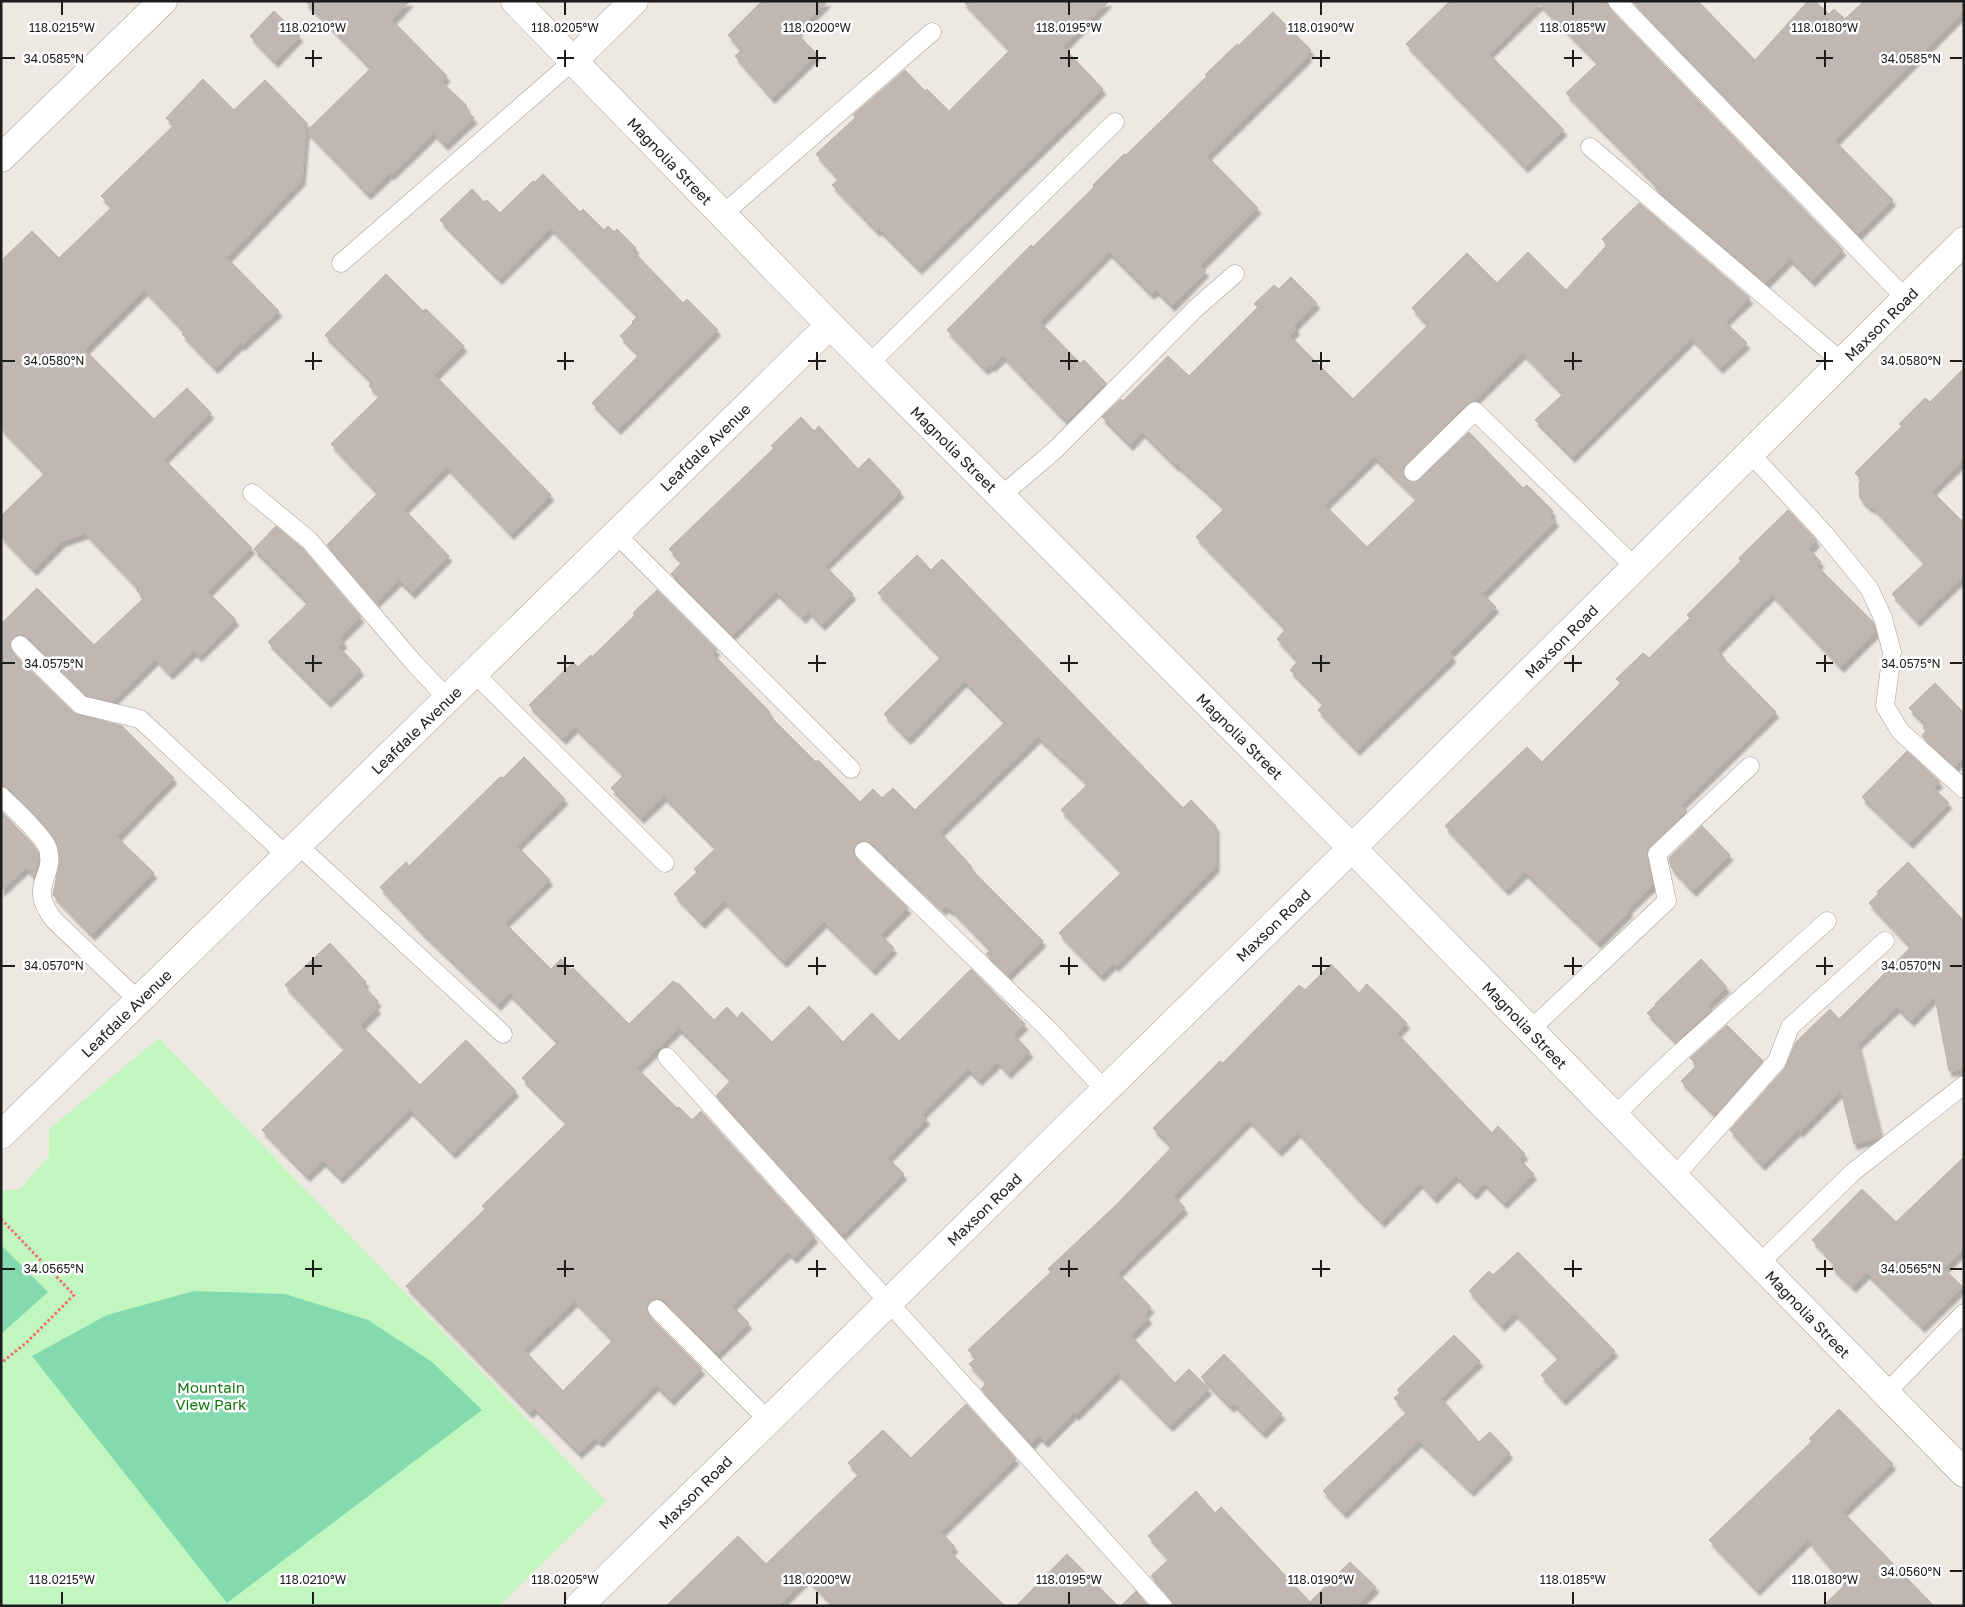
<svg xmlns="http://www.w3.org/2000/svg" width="1965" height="1607" font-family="'Golos Text',sans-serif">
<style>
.park{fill:#c1f7bf}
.pitch{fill:#82daae}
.building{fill:#c1b7b2;stroke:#beada5;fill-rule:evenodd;filter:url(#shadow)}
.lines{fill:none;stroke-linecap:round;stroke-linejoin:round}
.service-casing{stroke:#a0a0a0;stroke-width:19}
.minor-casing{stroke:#a0a0a0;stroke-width:29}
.tertiary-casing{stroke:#a0a0a0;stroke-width:29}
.path{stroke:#f46c6d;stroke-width:3;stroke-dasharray:2.5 2.5;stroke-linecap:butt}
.service{stroke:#fff;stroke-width:18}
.minor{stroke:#fff;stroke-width:28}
.tertiary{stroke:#fff;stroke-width:28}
.ticks{fill:none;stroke:#1c1c1c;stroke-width:2}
.labels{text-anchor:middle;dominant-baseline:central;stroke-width:5;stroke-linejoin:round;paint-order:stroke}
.street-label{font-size:15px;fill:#1c1c1c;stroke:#fff}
.park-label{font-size:15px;fill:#12750f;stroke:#fff}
.ticks-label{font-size:12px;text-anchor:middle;fill:#1c1c1c;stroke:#fff;stroke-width:5;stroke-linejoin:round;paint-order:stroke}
</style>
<defs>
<filter id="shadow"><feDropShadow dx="3" dy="5.5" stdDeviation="1" flood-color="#0004"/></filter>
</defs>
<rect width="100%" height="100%" fill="#ede8e2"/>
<!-- park -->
<path class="park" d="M159 1038 606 1501 499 1606H1V1190H19L49 1156V1129Z"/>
<!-- pitch -->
<g class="pitch">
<path d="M1 1245 48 1292 1 1334Z"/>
<path d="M194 1291 285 1294 368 1320 432 1362 482 1410 227 1603 32 1356 107 1315Z"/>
</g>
<!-- building -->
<g class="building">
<path d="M305 1H410L392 20 447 76 442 82 467 106 465 108 474 118 445 145 434 133 392 174 390 173 368 194 307 131 371 68Z"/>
<path d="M762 1H828L797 32 801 35 799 36 817 54 772 98 735 56 742 50 728 35Z"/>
<path d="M963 1H1109L1063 47 1103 89 919 269 879 229 877 231 832 185 839 179 816 154 856 117 853 115 905 70 925 91 927 89 949 111 1010 50Z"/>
<path d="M1450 1H1607L1609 8 1843 250 1812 281 1790 259 1766 283 1655 188 1657 186 1566 93 1598 63 1540 4 1489 54 1564 130 1525 167 1406 44Z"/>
<path d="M1632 1H1698L1755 60 1808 1H1815L1829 14 1834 9 1845 19 1864 1H1964V12L1835 141 1893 200 1858 235Z"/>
<path d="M274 11 300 36 275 62 250 36Z"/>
<path d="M1273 12 1311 50 1307 55 1309 56 1207 156 1258 208 1200 266 1206 271 1172 306 1156 290 1151 294 1109 252 1040 322 1080 363 1084 360 1106 383 1067 422 1003 356 993 366 991 365 985 369 947 330 1031 245 1033 247 1094 187 1093 185 1124 154 1126 155 1207 76 1205 75 1237 44 1238 46Z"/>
<path d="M203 79 234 110 265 80 307 123 302 180 227 258 279 311 242 345 241 343 215 368 182 334 185 332 145 290 85 350 154 419 187 388 211 413 164 459 252 548 208 592 236 620 199 656 194 651 170 674 156 659 112 702 86 695 27 637 22 635H17L12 638 10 643 13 653 74 713 122 726 174 778 117 837 154 873 92 935 53 895 60 860 58 847 54 837 20 800 8 788 1 786V624L37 588 94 645 144 598 137 591 139 589 86 533 63 541 34 570 1 536V516L45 473 1 428V261L32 231 59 258 112 207 101 196 174 125 166 118Z"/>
<path d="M543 174 580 212 583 209 604 230 608 226 614 232 617 229 636 248 633 251 683 303 687 299 718 330 618 429 592 403 639 355 620 336 633 323 632 322 638 316 551 228 499 279 440 220 472 189 484 202 487 200 500 213 533 181 535 182Z"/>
<path d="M1639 203 1750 298 1725 322 1747 343 1720 368 1692 338 1572 457 1535 420 1563 394 1523 353 1474 401 1468 403 1406 464 1403 470 1405 479 1411 482H1416L1469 432 1523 488 1527 485 1553 511 1550 515 1556 521 1483 594 1496 607 1450 653 1453 657 1357 750 1318 710 1324 704 1290 670 1298 661 1277 639 1286 629 1196 537 1225 508 1177 465 1176 466 1142 432 1130 445 1102 417 1121 399 1123 401 1168 356 1189 376 1258 307 1254 304 1274 285 1279 289 1291 277 1317 303 1294 326 1297 329 1290 336 1353 399 1428 325 1412 308 1467 253 1497 283 1528 252 1566 290 1607 245 1602 239ZM1374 457 1417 499 1367 547 1325 505Z"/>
<path d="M386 274 423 311 426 309 464 346 435 375 551 495 511 534 447 467 404 509 449 556 412 593 399 580 376 602 327 545 378 493 331 444 380 396 369 386 372 382 325 335Z"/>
<path d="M1964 368V460L1932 491 1964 523V576L1917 621 1892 594 1925 563 1875 509 1868 506 1860 498 1859 483 1862 480 1855 473 1902 426 1899 424 1925 398 1930 402Z"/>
<path d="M801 417 814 431 819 426 858 469 869 458 901 492 825 566 853 594 822 625 809 611 803 618 776 592 732 635 671 574 682 562 669 549 774 448 771 446Z"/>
<path d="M1788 510 1817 541 1809 549 1821 562 1817 566 1873 622 1876 632 1841 667 1772 594 1718 649 1722 653 1720 655 1776 712 1681 805 1687 811 1647 850 1653 885 1628 909 1630 911 1598 943 1525 872 1506 890 1445 826 1527 747 1542 762 1621 683 1616 679 1643 653 1649 658 1690 618 1687 615 1741 561 1739 558Z"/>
<path d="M276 526 302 548 361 617 340 638 344 642 339 647 361 670 328 702 268 642 308 603 254 549Z"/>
<path d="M917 555 931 570 942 559 1183 808 1191 800 1216 826V867L1116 966 1113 964 1101 976 1059 933 1122 872 1061 810 1088 784 1038 737 940 832 972 867 971 869 1043 941 1008 975 986 954 991 950 951 909 949 910 946 907 943 910 871 843 862 841 857 843 854 848V853L856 858 908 908 881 935 894 948 873 970 824 922 784 962 724 901 702 923 674 894 697 872 694 869 716 848 664 796 641 818 611 788 624 775 575 727 563 739 529 705 573 662 578 667 591 655 592 657 635 615 633 613 657 590 717 650 713 654 770 712 768 714 816 762 818 760 860 802 873 789 882 798 893 788 915 810 1005 722 964 681 908 739 884 714 941 657 878 593Z"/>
<path d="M1935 683 1964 713V758L1955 767 1922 736 1926 731 1923 728 1926 725 1909 708Z"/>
<path d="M1907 751 1940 782 1933 788 1949 803 1910 843 1862 797Z"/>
<path d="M524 757 565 799 517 846 550 880 505 923 551 969 561 959 571 970 573 968 629 1024 673 981 677 984 678 983 714 1020 727 1007 737 1018 742 1012 772 1042 809 1006 843 1042 872 1013 899 1041 971 969 1025 1024 1014 1035 1030 1052 1008 1073 998 1062 979 1080 968 1069 922 1114 927 1119 888 1158 904 1174 842 1235 716 1096 731 1080 679 1028 637 1068 677 1108 679 1107 692 1120 701 1111 815 1237 794 1258 788 1252 732 1306 749 1323 717 1354 665 1301 659 1299 650 1301 647 1307 649 1316 702 1369 671 1400 656 1385 600 1442 595 1438 579 1453 534 1408 530 1413 406 1286 485 1209 482 1206 567 1123 522 1078 558 1042 509 993 498 1005 422 932 380 887 406 862 409 866 500 777 503 778ZM575 1301 613 1340 563 1391 524 1350Z"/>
<path d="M1 811 32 843 38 852 39 859 34 876 26 868 1 891Z"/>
<path d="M1702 826 1730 855 1693 891 1671 867 1669 858Z"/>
<path d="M1908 862 1964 921V1070L1949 1071 1935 997 1911 1021 1897 1007 1858 1044 1881 1137 1854 1144 1841 1091 1800 1132 1798 1130 1762 1165 1730 1130 1785 1068 1796 1042 1830 1009 1839 1019 1911 947 1869 903 1879 893 1877 892Z"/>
<path d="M330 943 366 982 363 985 378 1001 374 1005 378 1008 361 1025 420 1085 466 1040 516 1091 453 1153 410 1110 340 1178 323 1161 307 1176 262 1130 345 1049 285 985Z"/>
<path d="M1701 959 1727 987 1708 1005 1712 1009 1676 1042 1647 1013 1656 1005 1655 1004Z"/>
<path d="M1331 964 1359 993 1367 984 1407 1023 1397 1033 1492 1133 1498 1126 1525 1154 1519 1159 1534 1174 1504 1203 1484 1183 1474 1194 1456 1176 1434 1198 1420 1183 1382 1222 1359 1199 1298 1132 1279 1151 1249 1120 1174 1196 1185 1208 1118 1273 1151 1307 1145 1314 1149 1318 1131 1336 1175 1383 1189 1369 1209 1389 1170 1426 1118 1373 1076 1415 1074 1413 1045 1442 1039 1436 1031 1444 981 1389 987 1383 969 1364 976 1358 968 1350 1051 1272 1048 1269 1116 1205 1172 1147 1153 1128 1220 1061 1223 1063 1299 985 1305 990Z"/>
<path d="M1727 1025 1763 1061 1715 1115 1681 1081 1697 1065 1690 1058Z"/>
<path d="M1964 1157V1249L1944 1269 1963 1287 1922 1327 1867 1273 1853 1287 1832 1267 1835 1264 1812 1240 1862 1189 1896 1222Z"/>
<path d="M1518 1252 1615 1351 1563 1400 1541 1375 1559 1358 1515 1313 1502 1326 1469 1291 1489 1271 1493 1275Z"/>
<path d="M1454 1335 1480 1361 1441 1398 1479 1442 1490 1432 1510 1453 1471 1491 1419 1441 1344 1513 1323 1491 1407 1412 1394 1398 1400 1393 1397 1390Z"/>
<path d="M1224 1354 1282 1414 1263 1433 1234 1404 1231 1407 1201 1377Z"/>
<path d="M966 1404 1016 1459 941 1532 955 1547 950 1552 1005 1606H834L807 1578 779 1606H666L738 1536 766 1564 859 1474 848 1463 883 1430 911 1458Z"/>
<path d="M1839 1409 1893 1464 1843 1512 1934 1606H1823L1845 1585 1808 1540 1757 1590 1709 1540 1812 1441 1809 1439Z"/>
<path d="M1196 1491 1215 1513 1221 1507 1310 1602 1350 1562 1376 1587 1357 1606H1173L1171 1599 1151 1576 1169 1559 1148 1536Z"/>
<path d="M1067 1554 1118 1606H1016Z"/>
<path d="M1136 1591 1148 1606H1121Z"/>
</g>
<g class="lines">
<!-- service casing -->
<g class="service-casing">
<g id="service">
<path d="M1617 1 1906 299"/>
<path d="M1590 147 1842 362"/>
<path d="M723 214 932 32"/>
<path d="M341 263 573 61"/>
<path d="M869 364 1115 122"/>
<path d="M1750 453 1823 532 1869 588 1883 618 1892 652 1885 706 1900 731 1964 789"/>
<path d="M1413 472 1475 411 1635 567"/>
<path d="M252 493 309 540 414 663 448 699"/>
<path d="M1001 496 1055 450 1196 308 1235 274"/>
<path d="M616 534 851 769"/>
<path d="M20 645 81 705 140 719 287 856"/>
<path d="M474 673 665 863"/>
<path d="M1 796C12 807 44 836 48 849 56 878 26 885 54 920L139 1001"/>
<path d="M298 845 503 1034"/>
<path d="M864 851 1047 1028 1105 1090"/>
<path d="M1530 1030 1667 901 1657 854 1750 766"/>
<path d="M667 1057 1163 1606"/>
<path d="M1614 1116 1673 1059 1827 921"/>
<path d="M1674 1177 1777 1061 1790 1027 1885 941"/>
<path d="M1759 1264 1853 1172 1964 1085"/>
<path d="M657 1309 768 1420"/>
<path d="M1886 1393 1964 1313"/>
</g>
</g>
<!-- minor casing -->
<g class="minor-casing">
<g id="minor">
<path d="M573 61 634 1"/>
<path d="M1 158 163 1"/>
<path d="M1 1135 830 325"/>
<path d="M579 1606 1352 848 1964 241"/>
</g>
</g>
<!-- tertiary casing -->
<g class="tertiary-casing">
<path id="tertiary" d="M515 1 830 325 1352 848 1964 1473"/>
</g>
<!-- path -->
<path class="path" d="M1 1219 74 1295 26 1343 1 1363"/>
<!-- service -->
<use href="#service" class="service"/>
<!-- minor -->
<use href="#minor" class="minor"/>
<!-- tertiary -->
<use href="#tertiary" class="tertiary"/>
</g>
<!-- ticks -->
<path class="ticks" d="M62 2V15M313 2V15M565 2V15M817 2V15M1069 2V15M1321 2V15M1573 2V15M1825 2V15M313 50V67M565 50V67M817 50V67M1069 50V67M1321 50V67M1573 50V67M1825 50V67M2 58H15M305 58H322M557 58H574M808 58H826M1060 58H1078M1312 58H1330M1564 58H1582M1816 58H1833M1950 58H1962M313 352V370M565 352V370M817 352V370M1069 352V370M1321 352V370M1573 352V370M1825 352V370M2 361H15M305 361H322M557 361H574M808 361H826M1060 361H1078M1312 361H1330M1564 361H1582M1816 361H1833M1950 361H1962M313 655V672M565 655V672M817 655V672M1069 655V672M1321 655V672M1573 655V672M1825 655V672M2 663H15M305 663H322M557 663H574M808 663H826M1060 663H1078M1312 663H1330M1564 663H1582M1816 663H1833M1950 663H1962M313 957V975M565 957V975M817 957V975M1069 957V975M1321 957V975M1573 957V975M1825 957V975M2 966H15M305 966H322M557 966H574M808 966H826M1060 966H1078M1312 966H1330M1564 966H1582M1816 966H1833M1950 966H1962M313 1260V1277M565 1260V1277M817 1260V1277M1069 1260V1277M1321 1260V1277M1573 1260V1277M1825 1260V1277M2 1269H15M305 1269H322M557 1269H574M808 1269H826M1060 1269H1078M1312 1269H1330M1564 1269H1582M1816 1269H1833M1950 1269H1962M1950 1571H1962M62 1592V1604M313 1592V1604M565 1592V1604M817 1592V1604M1069 1592V1604M1321 1592V1604M1573 1592V1604M1825 1592V1604"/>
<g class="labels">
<!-- street labels -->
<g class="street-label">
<text transform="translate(670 161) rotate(46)">Magnolia Street</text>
<text transform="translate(1881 324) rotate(-45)">Maxson Road</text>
<text transform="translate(705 447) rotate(-44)">Leafdale Avenue</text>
<text transform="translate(954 449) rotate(45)">Magnolia Street</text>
<text transform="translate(1561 641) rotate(-45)">Maxson Road</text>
<text transform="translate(416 730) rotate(-44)">Leafdale Avenue</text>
<text transform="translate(1240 736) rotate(45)">Magnolia Street</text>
<text transform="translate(1273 925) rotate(-44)">Maxson Road</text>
<text transform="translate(126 1013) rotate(-44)">Leafdale Avenue</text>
<text transform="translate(1525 1025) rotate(46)">Magnolia Street</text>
<text transform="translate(984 1209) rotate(-44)">Maxson Road</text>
<text transform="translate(1808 1314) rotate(46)">Magnolia Street</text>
<text transform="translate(695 1492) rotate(-45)">Maxson Road</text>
</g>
<!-- park labels -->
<g class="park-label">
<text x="211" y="1387">Mountain<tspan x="211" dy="17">View Park</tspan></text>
</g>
</g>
<g class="ticks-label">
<text x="62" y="32">118.0215°W</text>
<text x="313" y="32">118.0210°W</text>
<text x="565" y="32">118.0205°W</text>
<text x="817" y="32">118.0200°W</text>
<text x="1069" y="32">118.0195°W</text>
<text x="1321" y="32">118.0190°W</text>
<text x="1573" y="32">118.0185°W</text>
<text x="1825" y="32">118.0180°W</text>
<text x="54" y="63">34.0585°N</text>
<text x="1911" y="63">34.0585°N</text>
<text x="54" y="365">34.0580°N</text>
<text x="1911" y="365">34.0580°N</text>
<text x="54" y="668">34.0575°N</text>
<text x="1911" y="668">34.0575°N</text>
<text x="54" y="970">34.0570°N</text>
<text x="1911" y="970">34.0570°N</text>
<text x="54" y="1273">34.0565°N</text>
<text x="1911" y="1273">34.0565°N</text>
<text x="1911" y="1576">34.0560°N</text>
<text x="62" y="1584">118.0215°W</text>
<text x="313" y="1584">118.0210°W</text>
<text x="565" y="1584">118.0205°W</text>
<text x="817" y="1584">118.0200°W</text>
<text x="1069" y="1584">118.0195°W</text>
<text x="1321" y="1584">118.0190°W</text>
<text x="1573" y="1584">118.0185°W</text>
<text x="1825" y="1584">118.0180°W</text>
</g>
<!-- border -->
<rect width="1965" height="1607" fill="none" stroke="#1c1c1c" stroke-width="5"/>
</svg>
